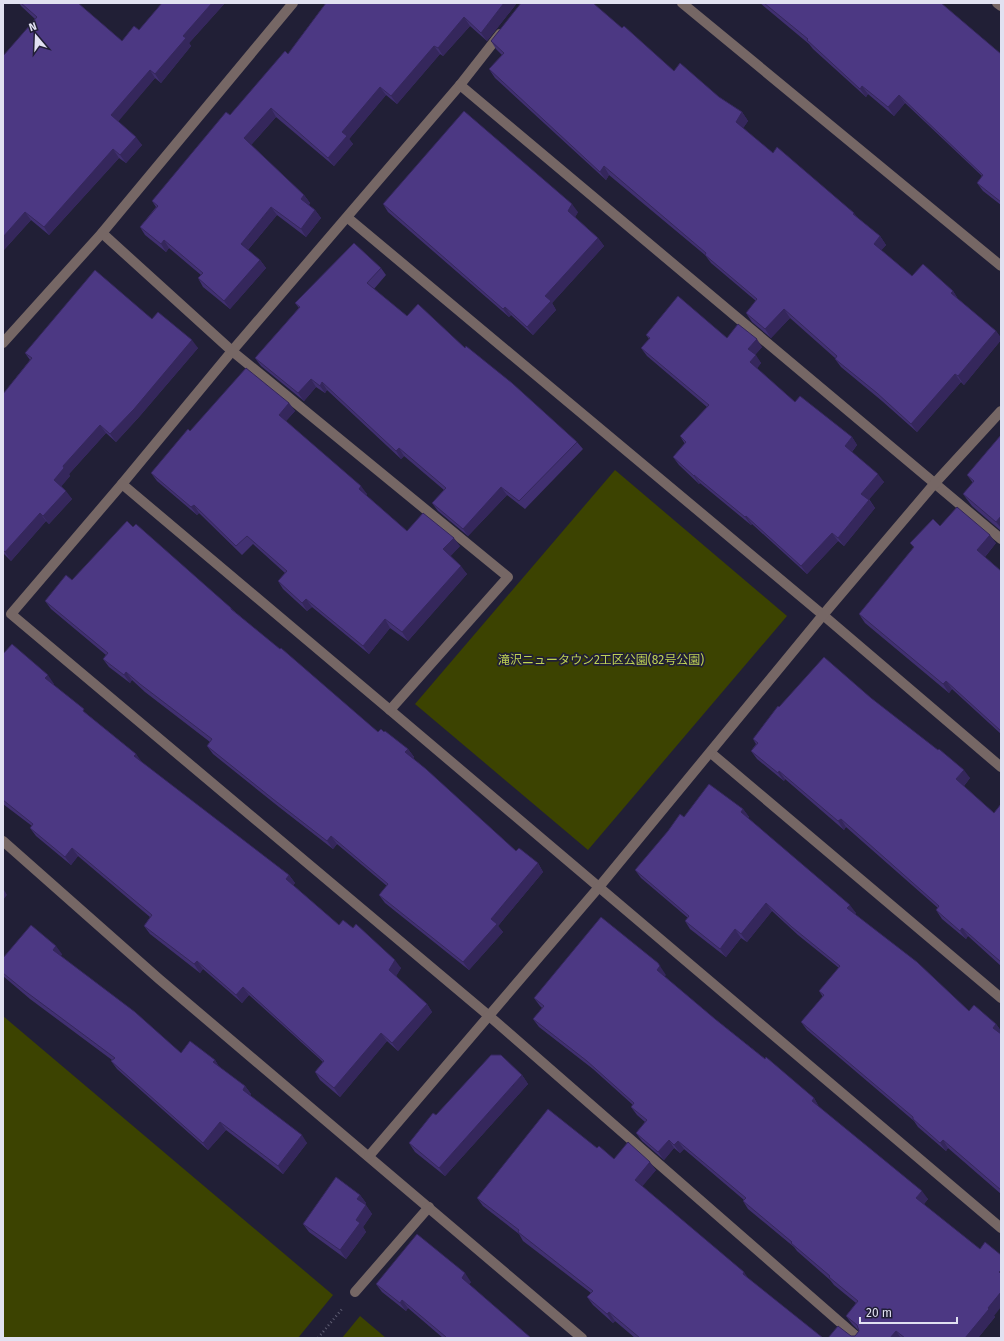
<svg xmlns="http://www.w3.org/2000/svg" width="1004" height="1341" font-family="'Fira Sans','Noto Sans JP',sans-serif">
<style>
.green{fill:#3c4301}
.lines{fill:none;stroke-linecap:round;stroke-linejoin:round}
.path{stroke:#5d5c71;stroke-width:2.5;stroke-dasharray:1 3;stroke-linecap:butt}
.minor{stroke:#766765;stroke-width:10}
.wall{fill:#413071}
.shaded-wall{fill:#35275c}
.building{fill:#4c3883;stroke:#35275c}
.labels{text-anchor:middle;dominant-baseline:central;stroke-width:3.5;stroke-linejoin:round;paint-order:stroke}
.park-label{font-size:12px;fill:#bfd254;stroke:#211f36}
</style>
<rect width="100%" height="100%" fill="#211f36"/>
<!-- green -->
<g class="green">
<path d="M615 470 787 616 588 850 415 704Z"/>
<path d="M3 1016 333 1295 298 1338H3Z"/>
<path d="M360 1316 386 1338H342Z"/>
</g>
<g class="lines">
<!-- path -->
<path class="path" d="M318 1338 342 1309"/>
<!-- minor -->
<g class="minor">
<path d="M682 3 1001 266"/>
<path d="M997 3 1001 6"/>
<path d="M500 34 460 85 232 351 122 484 11 614 488 1015 858 1338"/>
<path d="M460 85 1001 539"/>
<path d="M348 218 823 615 1001 767"/>
<path d="M102 233 232 351 508 577 390 710 1001 1228"/>
<path d="M3 343 102 233 293 3"/>
<path d="M122 484 390 710"/>
<path d="M711 753 1001 998"/>
<path d="M3 841 159 979 582 1338"/>
<path d="M369 1156 599 887 823 615 935 483 1001 411"/>
<path d="M355 1292 429 1207"/>
</g>
</g>
<!-- wall -->
<g class="wall">
<path d="M19 3H78L122 41 139 30 162 3H225L189 43 191 46 161 83 155 78 118 121 142 145 126 163 119 158 49 235 31 220 3 251 35 19 21 6Z"/>
<path d="M326 3H517L487 41 470 26 443 56 440 54 397 104 386 95 349 139 353 144 334 166 276 117 251 145 304 195 310 203 309 205 315 210 321 218 306 237 277 215 248 250 260 260 266 268 230 309 203 287 198 278 201 275 169 248 166 252 145 235 140 227 156 207 152 201 230 115 288 54Z"/>
<path d="M760 3H941L1001 54V205L983 191 977 183 982 176 905 103 894 116 868 94 866 97 813 49 809 44Z"/>
<path d="M491 41 674 71 719 97 742 112 748 121 743 128 773 153 859 219 880 236 886 245 881 250 912 276 953 291 958 299 996 331 1001 338V340L964 385 961 382 917 432 882 401 841 367 835 359V358L790 318 771 338 752 322 746 313 756 301 711 263 705 255 609 175 606 180 495 78 489 69 502 55 496 49Z"/>
<path d="M383 204 578 212 575 217 598 238 604 246 552 303 556 310 533 335 511 315 509 317 388 212Z"/>
<path d="M381 268 386 275 374 289 407 316 465 348 577 442 583 449 525 509 507 495 468 536 438 511 432 503 444 490 404 456 401 459 327 390 325 393 316 387 304 401 261 366 255 358 299 308 295 303Z"/>
<path d="M152 319 198 348 139 417 116 442 106 433 69 474 70 476 61 486 72 499 49 524 46 521 11 561 3 553V394L30 360 25 353Z"/>
<path d="M646 335 727 338 762 347 755 355 761 363 757 368 795 402 852 437 857 445 852 452 884 482 869 499 875 508 844 546 838 541 807 574 752 524 751 525 700 483 699 484 679 465 673 457 685 444 680 436 707 407 647 356 641 348 649 339Z"/>
<path d="M289 403 295 411 286 421 367 494 366 495 407 531 460 546 450 556 467 574 408 641 390 628 369 654 312 607 307 611 283 589 278 581 285 573 253 544 242 555 199 513 197 515 157 481 151 473 190 431Z"/>
<path d="M1001 435V531L972 506 963 494 973 483 967 475Z"/>
<path d="M940 526 996 543 985 557 1001 571V734L952 689 949 693 865 623 859 614 914 548 910 543Z"/>
<path d="M133 527 231 608 234 611 378 732H384L408 749 414 757 413 758 516 851 538 863 543 872 498 926 503 932 469 970 385 903 379 895 387 886 337 844 333 849 279 807 213 754 207 746 210 742 145 692 132 680 130 683 109 667 103 659 106 655 51 609 45 601 72 580Z"/>
<path d="M3 654 54 684H53L88 715 136 754 140 761 289 875 295 883 293 885 339 925 401 968 396 976 427 1004 432 1012 398 1051 387 1041 340 1097 320 1080 315 1072 323 1062 249 995 242 1003 203 969 200 973 150 934 144 926 150 917 78 856 71 865 36 836 30 828 32 826 3 804Z"/>
<path d="M871 698 970 778 964 786 994 813 1001 804V966L968 936 966 939 942 919 936 910 938 908 846 827 844 830 785 779 784 781 757 759 751 751 756 744 753 739 779 707Z"/>
<path d="M743 809 749 817 748 818 856 913 855 914 969 1011 996 1024 1001 1031V1194L948 1148 946 1151 918 1127 914 1121 807 1030 801 1022 823 997 819 991 839 968 798 935 772 911 747 942 741 938 726 957 690 929 685 921 688 918 641 878 635 870 684 817Z"/>
<path d="M62 954 61 956 181 1053 215 1060 219 1067 245 1086 251 1094 250 1095 307 1143 283 1174 226 1130 208 1150 117 1069 111 1061 112 1060 30 999 3 976V958Z"/>
<path d="M666 975 664 976 715 1019 814 1098 819 1107 928 1199 924 1204 995 1317 978 1338H828L855 1336 859 1331 852 1324 846 1316 856 1303 834 1285 830 1280 797 1251 794 1247 748 1209 743 1201 744 1200 684 1149 680 1153 674 1148 664 1160 642 1141 636 1133 645 1122 637 1115 631 1107 633 1105 593 1069 539 1027 533 1019 542 1008 540 1006 534 998Z"/>
<path d="M522 1075 528 1084 445 1176 415 1152 409 1143 436 1115Z"/>
<path d="M597 1148 614 1159 656 1170 642 1186 749 1279 823 1338H635L615 1321 613 1323 593 1305 587 1297 591 1293 523 1241 519 1234 483 1206 477 1198Z"/>
<path d="M360 1195 366 1203 365 1204 372 1214 363 1227 366 1232 346 1259 309 1232 303 1224Z"/>
<path d="M471 1282 469 1284 531 1338H443L408 1308 406 1311 382 1292 376 1284Z"/>
</g>
<!-- shaded-wall -->
<g class="shaded-wall">
<path d="M212 3H225L189 43 191 46 161 83 155 74 183 36Z"/>
<path d="M504 3H517L487 41 481 33Z"/>
<path d="M464 17 470 26 443 56 438 48Z"/>
<path d="M434 46 440 54 397 104 391 96Z"/>
<path d="M150 70 155 78 117 123 111 115Z"/>
<path d="M862 86 868 94 866 97 860 89Z"/>
<path d="M380 87 386 95 349 139 353 144 334 166 328 158 342 132Z"/>
<path d="M899 95 905 103 894 116 888 107Z"/>
<path d="M271 108 276 117 250 146 244 138Z"/>
<path d="M742 112 748 121 742 130 736 122Z"/>
<path d="M136 137 142 145 126 163 120 155Z"/>
<path d="M113 149 119 158 49 235 44 227Z"/>
<path d="M604 166 609 175 606 180 600 172Z"/>
<path d="M304 195 310 203 307 207 301 199Z"/>
<path d="M572 204 578 212 574 219 568 211Z"/>
<path d="M271 207 277 215 246 252 241 244Z"/>
<path d="M315 210 321 218 306 237 301 229Z"/>
<path d="M25 212 31 220 3 251V237Z"/>
<path d="M854 213 860 221 853 214Z"/>
<path d="M880 236 886 245 880 252 874 244Z"/>
<path d="M598 238 604 246 552 303 556 310 533 335 527 327 545 296Z"/>
<path d="M164 240 169 248 166 252 161 244Z"/>
<path d="M260 260 266 268 230 309 224 301Z"/>
<path d="M953 291 958 299 951 293Z"/>
<path d="M505 307 511 315 509 317 503 309Z"/>
<path d="M784 309 790 318 771 338 765 329Z"/>
<path d="M996 331 1001 338V340L964 385 958 376Z"/>
<path d="M757 339 762 347 753 357 748 349Z"/>
<path d="M192 340 198 348 139 417 116 442 110 434Z"/>
<path d="M756 355 761 363 756 370 750 362Z"/>
<path d="M955 374 961 382 917 432 911 424Z"/>
<path d="M311 379 316 387 304 401 298 393Z"/>
<path d="M322 382 327 390 325 393 320 386Z"/>
<path d="M289 403 295 411 284 423 279 415Z"/>
<path d="M100 425 106 433 69 474 70 476 60 488 54 480 63 466Z"/>
<path d="M852 437 857 445 850 454 845 446Z"/>
<path d="M399 448 404 456 401 459 396 451Z"/>
<path d="M878 474 884 482 867 502 861 494Z"/>
<path d="M694 475 700 483 699 484 694 476Z"/>
<path d="M361 486 367 494 365 497 359 489Z"/>
<path d="M501 487 507 495 468 536 463 529Z"/>
<path d="M66 491 72 499 49 524 43 516Z"/>
<path d="M869 500 875 508 844 546 838 538Z"/>
<path d="M194 505 199 513 197 515 191 507Z"/>
<path d="M40 513 46 521 11 561 5 552Z"/>
<path d="M746 516 752 524 751 525 745 517Z"/>
<path d="M1001 516V528L996 522Z"/>
<path d="M832 533 838 541 807 574 801 566Z"/>
<path d="M990 535 996 543 983 559 977 550Z"/>
<path d="M454 538 460 546 449 558 443 549Z"/>
<path d="M461 566 467 574 408 641 402 632Z"/>
<path d="M306 599 312 607 307 611 302 603Z"/>
<path d="M385 619 390 628 369 654 363 646Z"/>
<path d="M126 672 132 680 130 683 124 675Z"/>
<path d="M48 675 54 684 51 687 45 678Z"/>
<path d="M946 681 952 689 949 693 943 684Z"/>
<path d="M408 749 414 757 411 761 405 752Z"/>
<path d="M136 754 142 762 134 756Z"/>
<path d="M964 770 970 778 962 788 956 779Z"/>
<path d="M779 771 785 779 784 781 778 773Z"/>
<path d="M743 809 749 817 747 820 741 812Z"/>
<path d="M841 819 846 827 844 830 838 821Z"/>
<path d="M331 836 337 844 333 849 327 841Z"/>
<path d="M72 848 78 856 71 865 65 857Z"/>
<path d="M538 863 543 872 498 926 503 932 469 970 463 962 491 919Z"/>
<path d="M289 875 295 883 292 887 286 879Z"/>
<path d="M3 888 7 895 3 900Z"/>
<path d="M766 903 772 911 747 942 741 934Z"/>
<path d="M850 905 856 913 853 916 847 908Z"/>
<path d="M962 928 968 936 966 939 960 931Z"/>
<path d="M735 929 741 938 726 957 720 949Z"/>
<path d="M56 946 62 954 59 958 53 950Z"/>
<path d="M395 960 401 968 395 978 389 970Z"/>
<path d="M197 961 203 969 200 973 194 964Z"/>
<path d="M660 966 666 975 663 978 657 970Z"/>
<path d="M243 987 249 995 242 1003 236 995Z"/>
<path d="M427 1004 432 1012 398 1051 392 1043Z"/>
<path d="M996 1024 1001 1031V1033L999 1036 993 1028Z"/>
<path d="M381 1033 387 1041 340 1097 334 1088Z"/>
<path d="M215 1060 220 1068 213 1062Z"/>
<path d="M522 1075 528 1084 445 1176 439 1168Z"/>
<path d="M245 1086 251 1094 248 1097 243 1090Z"/>
<path d="M814 1098 819 1107 817 1109 812 1101Z"/>
<path d="M220 1122 226 1130 208 1150 203 1143Z"/>
<path d="M302 1135 307 1143 283 1174 278 1166Z"/>
<path d="M669 1140 674 1148 664 1160 658 1152Z"/>
<path d="M943 1140 948 1148 946 1151 940 1143Z"/>
<path d="M678 1141 684 1149 680 1153 674 1145Z"/>
<path d="M650 1162 656 1170 641 1188 635 1180Z"/>
<path d="M922 1191 928 1199 922 1206 916 1198Z"/>
<path d="M360 1195 366 1203 363 1207 357 1199Z"/>
<path d="M366 1205 372 1214 363 1227 366 1232 346 1259 340 1250 356 1220Z"/>
<path d="M744 1272 750 1281 743 1274Z"/>
<path d="M465 1273 471 1282 468 1286 462 1278Z"/>
<path d="M1001 1292V1307L994 1316 995 1317 978 1338H965L988 1308Z"/>
<path d="M402 1300 408 1308 406 1311 400 1303Z"/>
<path d="M609 1312 615 1321 613 1323 607 1314Z"/>
<path d="M896 1331 901 1338H890Z"/>
</g>
<!-- building -->
<g class="building">
<path d="M21 3H78L122 41 134 26 139 30 162 3H212L183 36 186 38 155 74 150 70 111 115 136 137 120 155 113 149 44 227 25 212 3 237V56L37 17Z"/>
<path d="M326 3H504L481 33 464 17 438 48 434 46 391 96 380 87 342 132 347 136 328 158 271 108 244 138 304 195 301 199 315 210 301 229 271 207 241 244 260 260 224 301 198 278 203 273 164 240 161 244 140 227 158 206 152 201 226 112 230 115 285 51 288 54Z"/>
<path d="M521 3H593L622 28 624 26 674 71 680 63 719 97 742 112 736 122 773 153 777 147 854 213 853 214 880 236 874 244 912 276 923 264 953 291 951 293 996 331 958 376 955 374 911 424 877 393 835 359 837 356 784 309 765 329 746 313 757 299 705 255 706 253 604 166 600 172 489 69 504 53 491 41Z"/>
<path d="M764 3H941L1001 54V202L977 183 983 175 899 95 888 107 862 86 860 89 807 40 808 39Z"/>
<path d="M464 111 572 204 568 211 598 238 545 296 551 301 527 327 505 307 503 309 383 204Z"/>
<path d="M354 243 381 268 367 283 407 316 418 304 465 348 466 346 512 383 577 442 519 501 501 487 463 529 432 503 446 488 399 448 396 451 322 382 320 386 311 379 298 393 255 358 300 307 295 303Z"/>
<path d="M95 270 152 319 158 312 192 340 134 409 110 434 100 425 63 466 64 468 54 480 66 491 43 516 40 513 5 552 3 550V394L32 358 25 353Z"/>
<path d="M678 296 727 338 738 324 757 339 748 349 756 355 750 362 795 402 800 396 852 437 845 446 878 474 861 494 869 500 838 538 832 533 801 566 746 516 745 517 694 475V476L673 457 686 442 680 436 709 405 641 348 650 338 646 335Z"/>
<path d="M246 368 289 403 279 415 361 486 359 489 407 531 423 513 454 538 443 549 461 566 402 632 385 619 363 646 306 599 302 603 278 581 287 571 247 536 236 546 194 505 191 507 151 473 188 429 190 431Z"/>
<path d="M1001 435V516L996 522 963 494 974 481 967 475Z"/>
<path d="M957 507 990 535 977 550 1001 571V731L946 681 943 684 859 614 914 547 910 543 933 519 940 526Z"/>
<path d="M127 521 133 527 136 524 231 608V609L280 649 281 648 378 732 381 729 384 732 385 731 408 749 405 752 426 769 516 851 519 848 538 863 491 919 497 924 463 962 379 895 388 884 331 836 327 841 273 799 207 746 212 739 140 684 126 672 124 675 103 659 108 653 45 601 66 575 72 580Z"/>
<path d="M12 644 48 675 45 678 84 709 83 711 136 754 134 756 289 875 286 879 339 925 343 920 353 928 356 924 395 960 389 970 427 1004 392 1043 381 1033 334 1088 315 1072 324 1061 243 987 236 995 197 961 194 964 144 926 152 915 72 848 65 857 30 828 33 824 3 800V654Z"/>
<path d="M824 657 871 698 938 750 939 749 964 770 956 779 994 813 1001 804V962L962 928 960 931 936 910 939 906 841 819 838 821 779 771 778 773 751 751 758 743 753 739 778 706 779 707Z"/>
<path d="M709 784 743 809 741 812 850 905 847 908 917 962 969 1011 974 1005 996 1024 993 1028 1001 1034V1190L943 1140 940 1143 913 1119V1117L801 1022 824 995 819 991 840 966 792 927 766 903 741 934 735 929 720 949 685 921 689 916 635 870 668 831 680 814 684 817Z"/>
<path d="M601 917 658 963 660 966 657 970 715 1019 765 1059 766 1057 814 1098 812 1101 922 1191 916 1198 980 1249 985 1242 1001 1255V1270L999 1272 1001 1274V1292L988 1308 989 1309 965 1338H905L896 1331 890 1338H828L838 1326 851 1336H855L859 1331 857 1325 846 1316 858 1301 829 1277 830 1276 791 1243 792 1242 743 1201 746 1198 678 1141 674 1145 669 1140 658 1152 636 1133 647 1120 631 1107 634 1103 587 1061 533 1019 544 1006 534 998Z"/>
<path d="M31 925 56 946 53 950 135 1012 181 1053 190 1041 215 1060 213 1062 245 1086 243 1090 302 1135 278 1166 220 1122 203 1143 111 1061 115 1058 25 991 3 973V958Z"/>
<path d="M491 1055H501L522 1075 439 1168 409 1143 433 1113 436 1115Z"/>
<path d="M548 1109 597 1148 599 1146 614 1159 628 1142 650 1162 635 1180 744 1272 743 1274 823 1338H640L609 1312 607 1314 587 1297 593 1291 518 1232 519 1230 477 1198Z"/>
<path d="M336 1177 360 1195 357 1199 366 1205 356 1220 360 1223 340 1250 303 1224Z"/>
<path d="M417 1234 465 1273 462 1278 531 1338H445L446 1337 402 1300 400 1303 376 1284Z"/>
</g>
<g class="labels">
<!-- park labels -->
<g class="park-label">
<text x="601" y="660">滝沢ニュータウン2工区公園(82号公園)</text>
</g>
</g>
<!-- border -->
<rect width="1004" height="1341" fill="none" stroke="#e1e1f1" stroke-width="8"/>
<!-- north arrow -->
<g transform="translate(36 36) rotate(341)" stroke="#211f36" stroke-width="3" paint-order="stroke">
<path d="M0-3L7 15L0 10L-7 15Z" fill="#e1e1f1"/>
<text y="-6" font-size="11" font-weight="bold" text-anchor="middle" fill="#e1e1f1">N</text>
</g>
<!-- scale -->
<path d="M860 1317v6h97v-6" fill="none" stroke="#e1e1f1" stroke-width="2"/>
<text x="866" y="1317" font-size="12" fill="#e1e1f1" stroke="#211f36" stroke-width="3" paint-order="stroke">20 m</text>
</svg>
